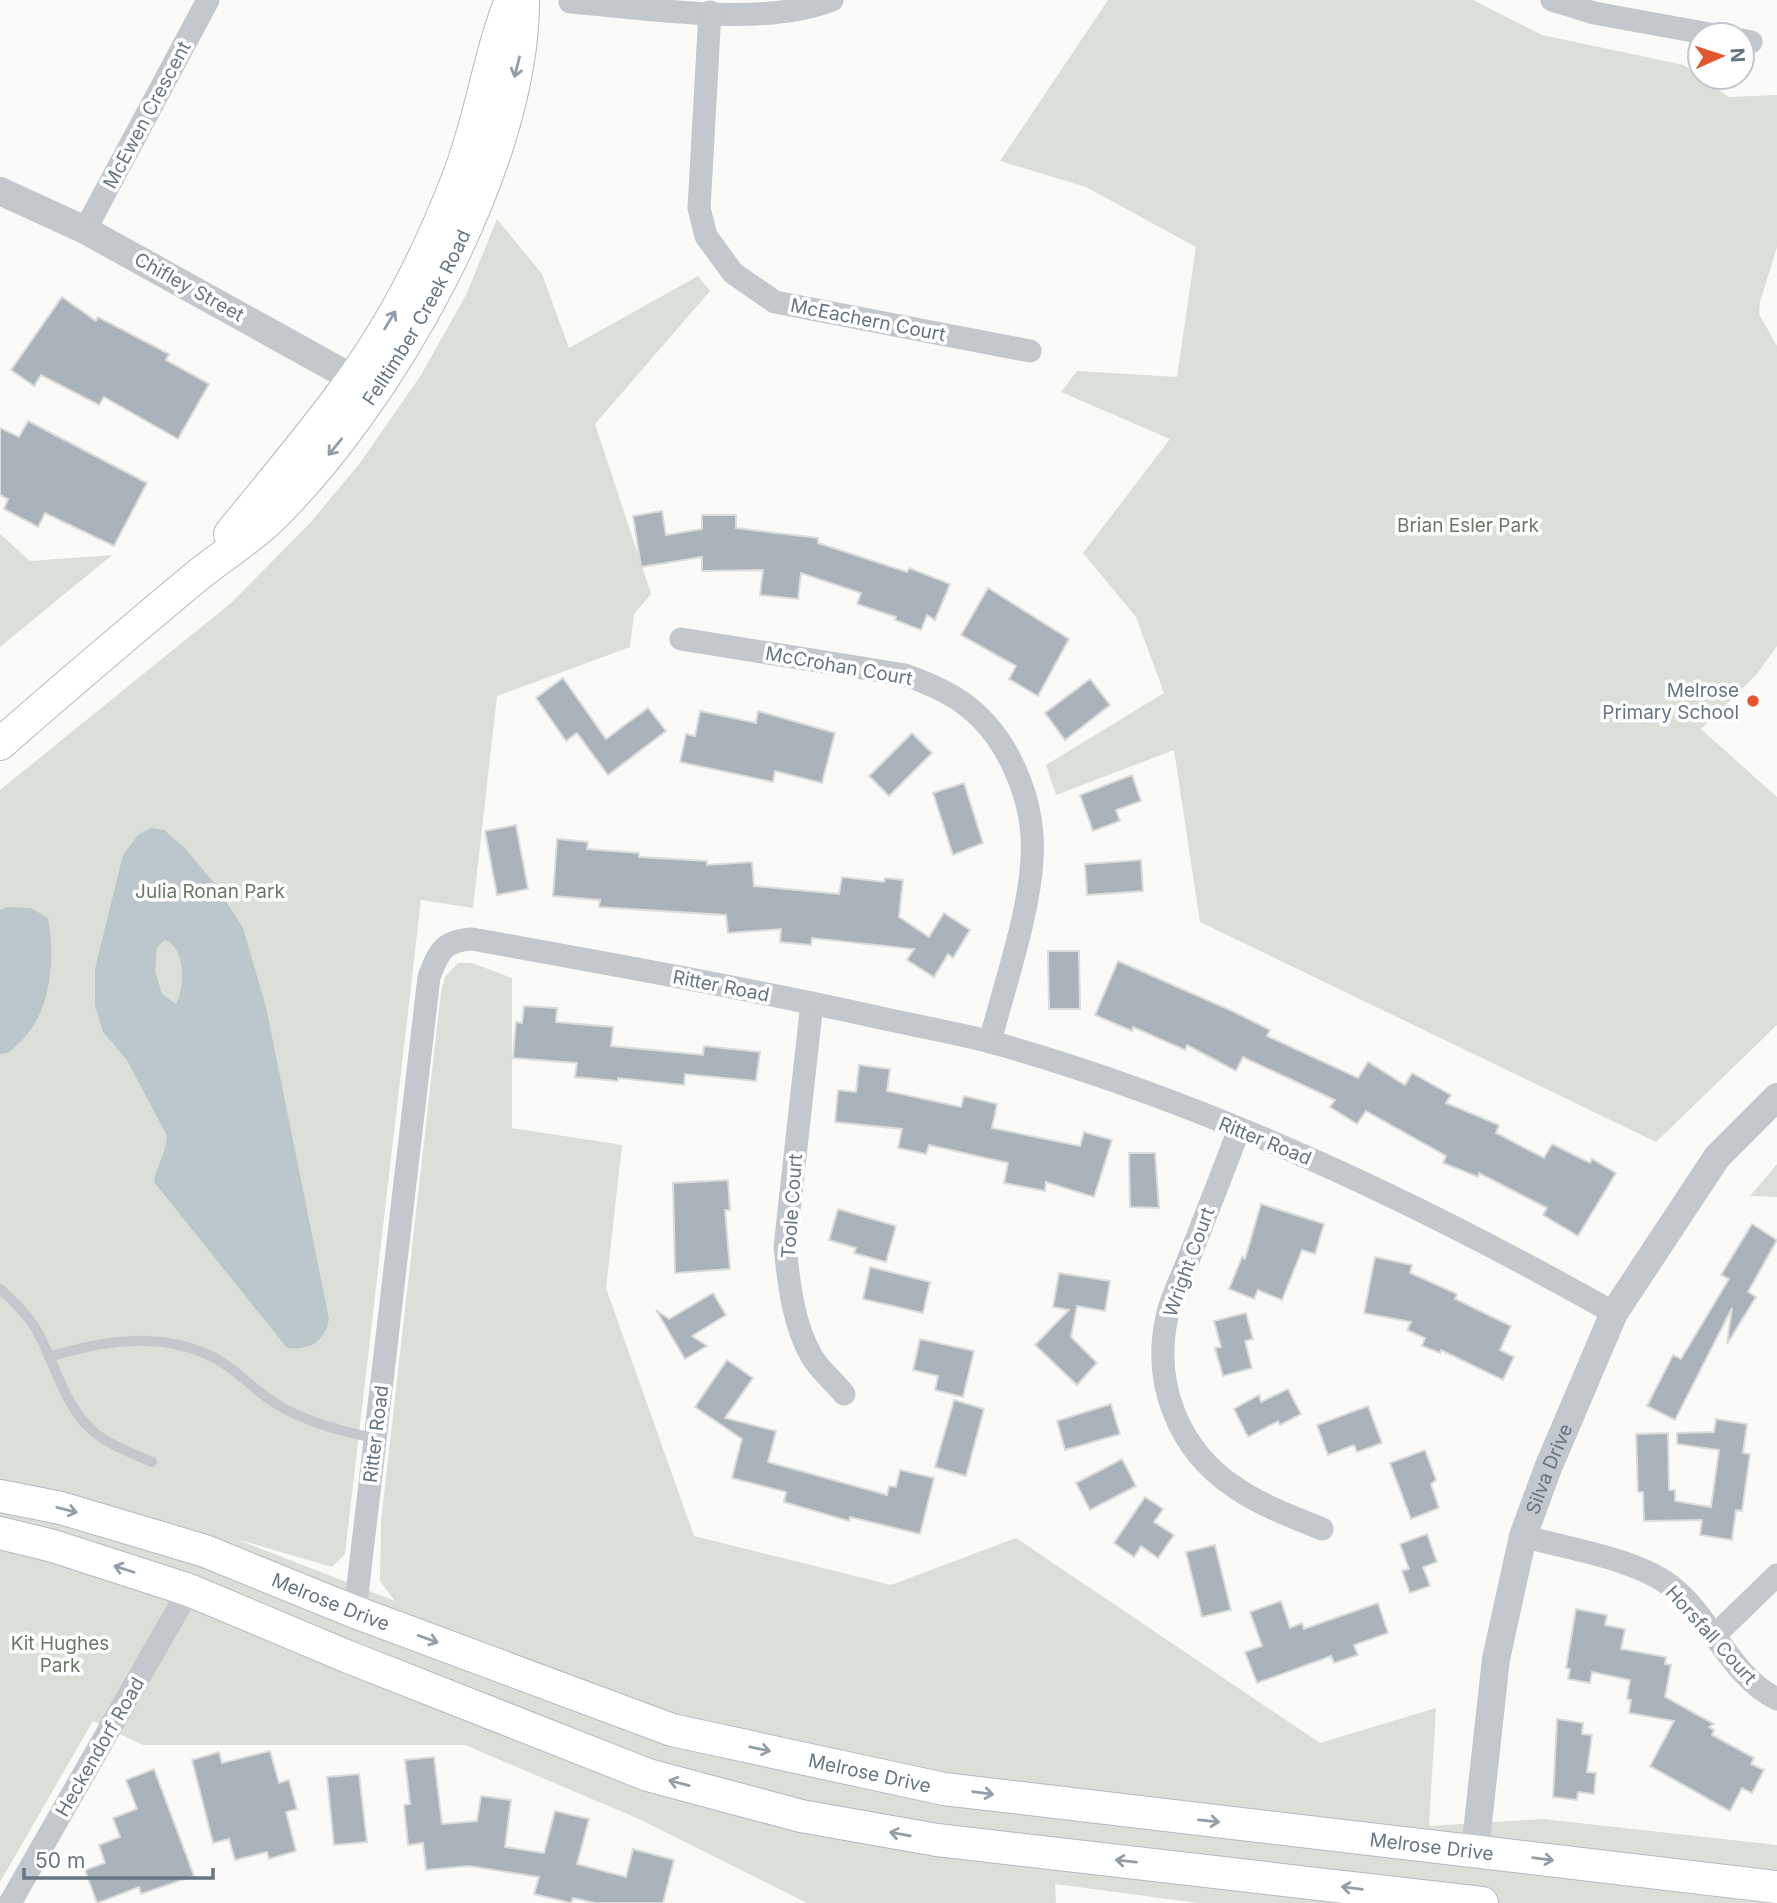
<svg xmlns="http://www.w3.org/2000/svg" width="1777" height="1903" font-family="Inter,sans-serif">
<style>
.green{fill:#dadfd7}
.water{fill:#bbc7cb;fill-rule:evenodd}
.building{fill:#aab3b9;stroke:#dcdcda;stroke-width:2}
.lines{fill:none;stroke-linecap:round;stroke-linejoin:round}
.secondary-casing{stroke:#b3babf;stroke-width:34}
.service{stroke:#c3c8cc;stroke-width:10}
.minor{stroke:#c3c8cc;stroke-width:23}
.tertiary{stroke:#c3c8cc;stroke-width:28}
.secondary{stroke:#fff;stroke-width:32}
.oneway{stroke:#939fa8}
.poi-dot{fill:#e4572e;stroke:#fff;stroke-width:2.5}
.labels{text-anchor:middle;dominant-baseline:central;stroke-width:7;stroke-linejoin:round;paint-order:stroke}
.street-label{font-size:19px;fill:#657683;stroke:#fff}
.park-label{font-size:19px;fill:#687a64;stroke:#fff}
.poi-label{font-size:19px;fill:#657683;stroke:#fff;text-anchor:end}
</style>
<rect width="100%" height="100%" fill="#fafaf8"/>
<!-- green -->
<g class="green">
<path d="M1108 0H1473L1542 35 1684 65 1729 97 1777 95V247L1760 302 1759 314 1777 346V646L1757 674 1701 729 1777 797V1025L1656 1142 1200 922 1174 750 1056 795 1046 765 1164 693 1136 617 1083 553 1170 439 1061 392 1077 371 1177 377 1196 247 1086 187 1000 161Z"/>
<path d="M497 219 542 274 569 348 698 276 710 291 595 424 651 594 634 614 630 647 497 696 473 908 421 900 345 1554 332 1567 236 1539 395 1601 380 1581 381 1521 441 992 445 977 458 963H472L512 978V1128L622 1145 606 1288 694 1536 891 1585 1016 1538 1320 1743 1436 1708 1429 1826 1543 1819 1777 1845V1903H1198L1055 1884 1056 1903H807L639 1819 465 1745H143L93 1721 0 1882V790L231 603 310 523 360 463 421 375 466 295Z"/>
<path d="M0 534 30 561 112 555 0 647Z"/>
<path d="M1777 1164V1197L1750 1196Z"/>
</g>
<!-- water -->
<g class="water">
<path d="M151 828 164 830 185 848 215 884 243 928 266 1007 329 1319C324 1343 310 1350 287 1348L154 1182C157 1165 166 1153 167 1136L127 1060 103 1032 95 1005V969L123 855 138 835ZM165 940C186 947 185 988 176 1004L162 994 155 971 157 947Z"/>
<path d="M8 907 31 908 48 918C55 952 52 1000 31 1029 25 1038 16 1046 8 1053L0 1054V910Z"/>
</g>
<!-- building -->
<g class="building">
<path d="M62 297 96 321 98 317 169 354 166 360 209 384 178 439 104 397 99 405 41 375 34 386 11 370Z"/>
<path d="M28 421 147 483 114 546 45 513 38 527 4 509 8 499 0 495V428L19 437Z"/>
<path d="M662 511 666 535 702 529V515H736V528L818 538V543L907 572 909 568 950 584 935 620 927 615 921 630 895 620 896 617 857 604 861 593 801 573 798 599 760 595 763 570 702 571V557L641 567 633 516Z"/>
<path d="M988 588 1069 639 1038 696 1009 679 1016 666 961 635Z"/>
<path d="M563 678 606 739 648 708 666 731 608 775 577 733 566 741 536 698Z"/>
<path d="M1090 679 1110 705 1065 740 1045 713Z"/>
<path d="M700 711 756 723 758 711 835 733 822 783 775 771 773 782 680 762 686 734 695 736Z"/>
<path d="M912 733 932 753 889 796 869 776Z"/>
<path d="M1132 775 1141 801 1116 810 1120 821 1093 831 1080 795Z"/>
<path d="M964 783 983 843 953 855 933 793Z"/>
<path d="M516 825 528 889 497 895 485 831Z"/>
<path d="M557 839 588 842 587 849 639 853V857L707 861V865L752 862 754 886 839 894 842 877 884 882 885 878 903 880 899 917 929 937 944 913 970 930 953 958 948 954 934 977 907 960 914 949 812 938 811 945 780 942 781 929 728 933 726 915 599 907 600 900 553 896Z"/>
<path d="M1141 860 1143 891 1087 895 1085 864Z"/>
<path d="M1048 951H1079L1080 1009H1049Z"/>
<path d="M1118 961 1232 1011 1270 1030 1267 1036 1358 1078 1368 1062 1405 1085 1412 1073 1451 1095 1446 1103 1499 1125 1496 1133 1544 1158 1552 1144 1590 1163 1592 1159 1616 1173 1578 1236 1543 1215 1547 1208 1479 1173 1478 1177 1443 1163 1446 1156 1366 1111 1357 1124 1330 1107 1335 1100 1243 1057 1236 1071 1187 1045 1185 1050 1133 1027 1132 1031 1095 1015Z"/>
<path d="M524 1006 557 1008 556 1022 613 1027 611 1046 703 1055 704 1046 760 1052 756 1081 685 1074 684 1085 618 1078V1081L575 1077 577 1063 513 1058 516 1022 522 1023Z"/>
<path d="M859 1065 890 1069 887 1091 961 1107 964 1096 997 1104 992 1128 1080 1146 1084 1132 1112 1140 1094 1197 1046 1182 1045 1191 1004 1183 1008 1163 929 1145 926 1154 898 1148 902 1129 835 1122 838 1090 856 1092Z"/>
<path d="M1129 1153H1155L1159 1208 1130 1207Z"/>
<path d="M728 1180 730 1210H725L730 1269 675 1273 673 1183Z"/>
<path d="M1261 1204 1324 1224 1315 1254 1302 1250 1282 1300 1258 1290 1254 1299 1229 1289 1242 1257 1245 1259Z"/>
<path d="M838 1209 896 1226 886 1262 854 1253 856 1248 829 1240Z"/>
<path d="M1752 1224 1777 1240 1748 1292 1756 1297 1727 1344 1732 1308 1675 1420 1647 1406 1673 1355 1681 1359 1729 1279 1721 1275Z"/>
<path d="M1375 1257 1412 1265 1410 1273 1457 1294 1455 1299 1511 1326 1500 1350 1514 1357 1503 1380 1441 1350 1440 1353 1422 1346 1425 1338 1407 1330 1411 1322 1364 1313Z"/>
<path d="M870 1267 930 1282 923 1313 863 1299Z"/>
<path d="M1059 1273 1110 1281 1105 1311 1077 1306 1071 1337 1097 1363 1077 1385 1035 1345 1069 1310 1053 1307Z"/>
<path d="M713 1293 726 1315 692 1336 707 1346 685 1359 656 1310 669 1319Z"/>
<path d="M1246 1313 1253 1339 1245 1341 1252 1368 1223 1376 1215 1348 1221 1347 1214 1321Z"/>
<path d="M920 1339 974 1351 963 1397 935 1390 938 1376 913 1370Z"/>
<path d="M727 1360 753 1378 725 1418 776 1431 768 1462 887 1495 889 1486 896 1487 900 1470 934 1478 920 1534 850 1517 849 1521 784 1502 786 1492 732 1478 742 1439 695 1407Z"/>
<path d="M1288 1389 1301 1414 1280 1425 1278 1421 1248 1437 1234 1409 1259 1395 1261 1402Z"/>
<path d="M954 1400 984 1409 966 1476 935 1467Z"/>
<path d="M1111 1404 1120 1434 1065 1450 1057 1421Z"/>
<path d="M1368 1406 1382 1443 1357 1452 1354 1445 1328 1455 1317 1425Z"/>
<path d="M1716 1419 1747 1424 1743 1453 1750 1454 1742 1511 1736 1510 1732 1540 1700 1535 1702 1520 1644 1521 1643 1492H1638L1636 1434 1668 1433 1669 1490H1675V1501L1711 1507 1719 1450 1677 1444V1433L1714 1432Z"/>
<path d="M1425 1450 1436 1480 1431 1484 1439 1508 1411 1519 1390 1463Z"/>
<path d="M1122 1459 1136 1486 1090 1510 1076 1483Z"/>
<path d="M1145 1497 1163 1509 1154 1522 1174 1535 1158 1558 1141 1546 1134 1557 1114 1543Z"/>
<path d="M1427 1534 1437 1562 1423 1567 1430 1586 1410 1593 1402 1571 1409 1569 1400 1544Z"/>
<path d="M1215 1545 1231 1610 1202 1617 1186 1552Z"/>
<path d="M1281 1601 1290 1628 1302 1623 1304 1629 1378 1603 1388 1633 1354 1645 1358 1655 1334 1663 1331 1656 1257 1683 1245 1652 1262 1646 1250 1612Z"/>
<path d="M1576 1609 1607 1615 1605 1625 1625 1629 1621 1649 1666 1657 1665 1664 1671 1665 1665 1697 1714 1724 1709 1727 1714 1730 1712 1735 1754 1758 1751 1764 1764 1770 1752 1793 1742 1788 1730 1811 1650 1766 1674 1721 1629 1713 1631 1700 1627 1699 1630 1680 1592 1672 1590 1683 1568 1679 1570 1669 1566 1668Z"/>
<path d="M1557 1719 1583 1723 1582 1734 1592 1735 1587 1772 1596 1773 1594 1794 1578 1792 1577 1800 1553 1797Z"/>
<path d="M270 1751 279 1783 289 1780 297 1809 286 1812 296 1851 269 1859 267 1852 235 1860 229 1839 213 1843 192 1760 219 1752 222 1763Z"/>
<path d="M434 1757 442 1824 477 1821 481 1796 511 1800 505 1847 544 1853 555 1811 589 1819 577 1864 626 1877 633 1849 674 1860 663 1903H595L573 1898 571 1903 534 1894 539 1877 469 1866 426 1870 423 1843 408 1845 404 1805 410 1804 405 1760Z"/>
<path d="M154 1769 194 1876 141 1894 139 1887 97 1903 85 1870 105 1863 99 1845 120 1837 113 1818 137 1809 126 1780Z"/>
<path d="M359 1774 367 1842 334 1845 327 1777Z"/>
</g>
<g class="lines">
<!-- secondary casing -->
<g class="secondary-casing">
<g id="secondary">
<path d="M230 534C271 483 314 433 352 380 396 319 431 248 458 178 481 120 488 58 511 0"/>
<path id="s2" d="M0 744C65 687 131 631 197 576 220 557 247 541 268 521 387 407 524 167 523 0"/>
<path id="s3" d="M0 1496 61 1508 205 1551 355 1612 672 1730 944 1789 1777 1887"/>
<path d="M0 1533 53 1546 189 1590 346 1656 648 1775 801 1816 937 1840 1482 1903"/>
</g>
</g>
<!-- service -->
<g class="service">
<path d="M0 1289C13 1301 27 1314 36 1329 56 1364 63 1405 94 1432 111 1446 132 1453 152 1462"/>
<path d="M49 1357C104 1340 161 1331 215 1358 234 1368 249 1385 266 1397 297 1420 338 1431 375 1438"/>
</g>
<!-- minor -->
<g class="minor">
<path d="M1552 0 1594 13 1715 35"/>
<path d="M570 2C648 8 760 28 832 0"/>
<path d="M710 12 699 208 706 236 733 273 775 302 1030 351"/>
<path d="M1742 40 1751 42"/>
<path d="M85 230 208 0"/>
<path d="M681 639 905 675C925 682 945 690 963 703 1009 736 1036 803 1032 859 1029 916 1004 986 990 1042"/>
<path d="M812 1003 785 1247C789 1284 793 1324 812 1357 820 1370 834 1382 844 1394"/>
<path d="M1239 1129C1223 1172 1206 1215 1189 1258 1182 1277 1171 1297 1167 1317 1152 1384 1179 1451 1236 1488 1262 1506 1293 1517 1322 1529"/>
<path d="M1523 1536C1568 1549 1634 1558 1671 1586 1711 1617 1730 1676 1777 1699"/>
<path d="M355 1612 429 977C439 951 443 941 472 939 605 963 739 987 872 1016 911 1025 952 1032 991 1042 1209 1103 1417 1202 1614 1313"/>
<path d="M1714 1636 1777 1575"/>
<path d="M10 1903 189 1590"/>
</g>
<!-- tertiary -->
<g class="tertiary">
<path d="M0 191 85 230 372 389"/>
<path id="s1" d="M1475 1850 1496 1659 1523 1536 1548 1468 1614 1313 1717 1157 1777 1097"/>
</g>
<!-- secondary -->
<use href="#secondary" class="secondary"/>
</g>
<!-- one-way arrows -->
<defs><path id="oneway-shaft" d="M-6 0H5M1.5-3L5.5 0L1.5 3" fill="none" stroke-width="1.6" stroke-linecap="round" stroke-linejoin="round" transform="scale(1.75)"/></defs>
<g class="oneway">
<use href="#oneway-shaft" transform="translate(517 67) rotate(104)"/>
<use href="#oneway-shaft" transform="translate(390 320) rotate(-59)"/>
<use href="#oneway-shaft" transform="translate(335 447) rotate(129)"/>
<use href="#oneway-shaft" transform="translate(67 1510) rotate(14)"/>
<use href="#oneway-shaft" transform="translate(124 1569) rotate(-162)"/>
<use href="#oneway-shaft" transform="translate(428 1639) rotate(20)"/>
<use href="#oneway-shaft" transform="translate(760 1749) rotate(12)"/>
<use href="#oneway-shaft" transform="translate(679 1783) rotate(-165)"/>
<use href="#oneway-shaft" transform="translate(983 1793) rotate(7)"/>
<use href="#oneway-shaft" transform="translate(1209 1821) rotate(6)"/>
<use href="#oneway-shaft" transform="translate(900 1834) rotate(-170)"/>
<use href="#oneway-shaft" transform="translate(1543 1859) rotate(7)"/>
<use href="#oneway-shaft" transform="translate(1126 1861) rotate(-174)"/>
<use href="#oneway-shaft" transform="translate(1352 1888) rotate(-173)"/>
</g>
<!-- markers -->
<circle class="poi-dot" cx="1753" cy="701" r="7"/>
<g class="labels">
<!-- street labels -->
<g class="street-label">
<text transform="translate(147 115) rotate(-62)">McEwen Crescent</text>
<text transform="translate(189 287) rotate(29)">Chifley Street</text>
<text stroke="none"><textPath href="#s2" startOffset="602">Felltimber Creek Road</textPath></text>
<text transform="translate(868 320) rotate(11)">McEachern Court</text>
<text transform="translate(839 666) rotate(10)">McCrohan Court</text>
<text transform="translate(721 986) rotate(11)">Ritter Road</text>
<text transform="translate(1265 1141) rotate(22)">Ritter Road</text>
<text transform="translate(792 1206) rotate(-86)">Toole Court</text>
<text transform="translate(1189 1262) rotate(-70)">Wright Court</text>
<text transform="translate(376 1434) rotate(-83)">Ritter Road</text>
<text stroke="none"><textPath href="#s1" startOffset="390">Silva Drive</textPath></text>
<text stroke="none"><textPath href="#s3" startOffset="348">Melrose Drive</textPath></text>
<text transform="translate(1711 1635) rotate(48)">Horsfall Court</text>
<text transform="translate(100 1747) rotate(-60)">Heckendorf Road</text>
<text stroke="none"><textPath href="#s3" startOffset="915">Melrose Drive</textPath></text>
<text stroke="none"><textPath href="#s3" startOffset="1482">Melrose Drive</textPath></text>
</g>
<!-- park labels -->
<g class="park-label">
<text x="1468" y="525">Brian Esler Park</text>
<text x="210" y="891">Julia Ronan Park</text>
<text x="60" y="1643">Kit Hughes<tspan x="60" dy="22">Park</tspan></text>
</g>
<!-- poi labels -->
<g class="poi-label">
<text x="1739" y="690">Melrose<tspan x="1739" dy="22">Primary School</tspan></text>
</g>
</g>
<!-- north arrow -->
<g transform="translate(1721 56) rotate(87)"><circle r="33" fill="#ffffff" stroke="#c1c8cd" stroke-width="2"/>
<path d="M0-5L12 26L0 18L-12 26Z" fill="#e4572e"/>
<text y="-10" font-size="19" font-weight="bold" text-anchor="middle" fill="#657683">N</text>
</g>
<!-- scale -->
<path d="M24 1868v10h189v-10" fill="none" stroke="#657683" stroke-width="3.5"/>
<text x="35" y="1868" font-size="21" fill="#657683" stroke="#ffffff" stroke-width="5" paint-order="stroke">50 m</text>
</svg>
